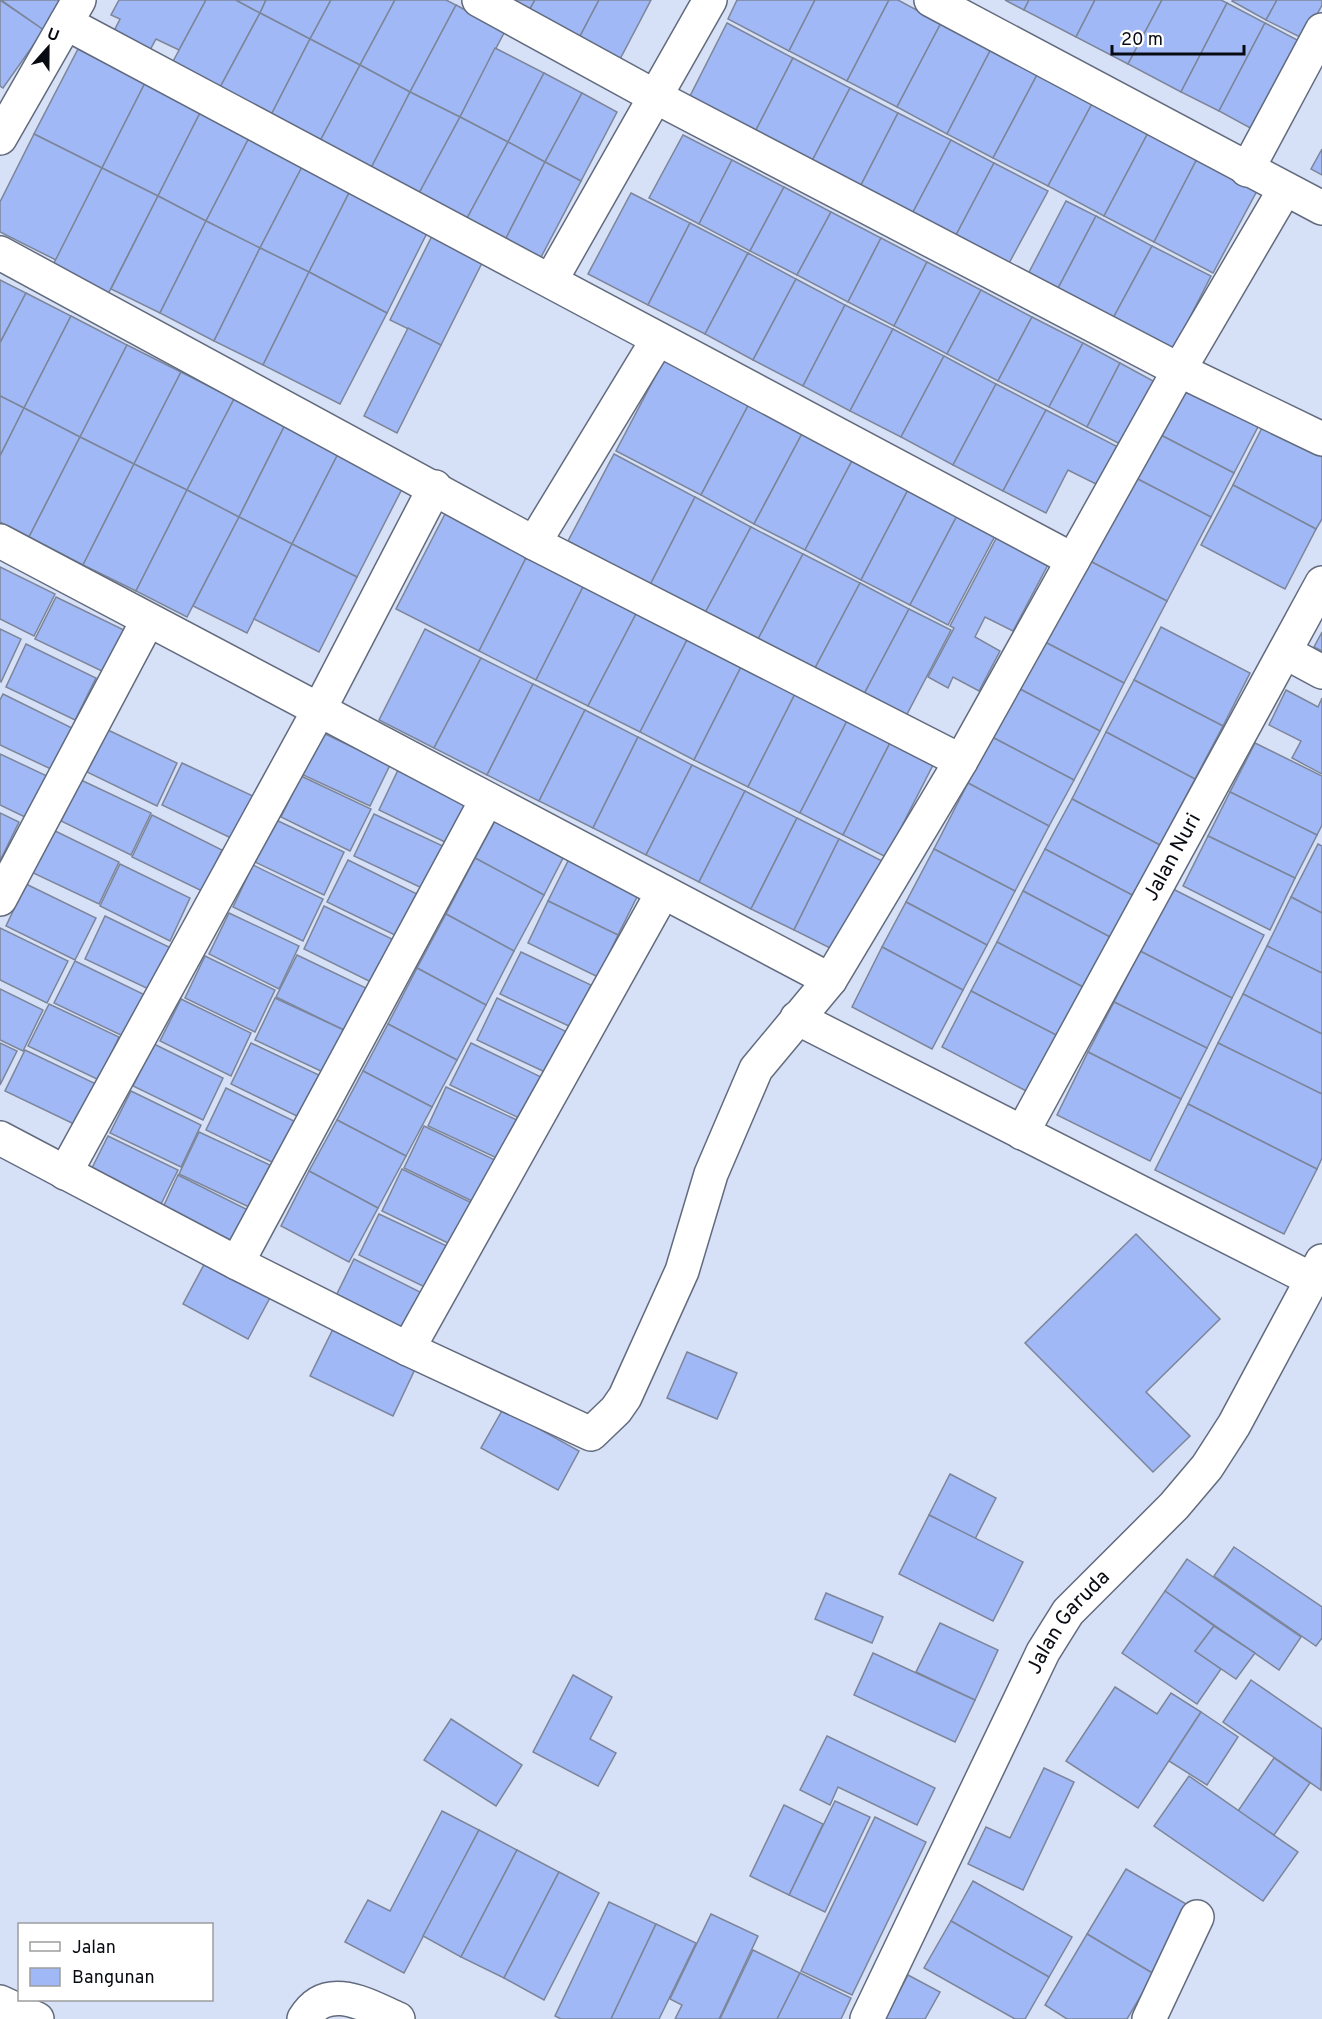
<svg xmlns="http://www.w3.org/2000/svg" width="1322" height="2019" font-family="Overpass,sans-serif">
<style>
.building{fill:#a0b9f6;stroke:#7c8599;stroke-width:1.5}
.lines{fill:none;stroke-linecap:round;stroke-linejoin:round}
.minor-casing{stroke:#626b7e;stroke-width:36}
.minor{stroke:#fff;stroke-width:33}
.labels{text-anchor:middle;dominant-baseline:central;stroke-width:4.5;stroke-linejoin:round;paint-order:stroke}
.street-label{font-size:21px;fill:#080b12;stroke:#fff}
</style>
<rect width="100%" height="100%" fill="#d6e0f6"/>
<!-- building -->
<g class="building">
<path d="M0 0 44 30 3 88 0 86Z"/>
<path d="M1 0H65L44 30Z"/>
<path d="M119 0H206L179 50 156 39 150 50 114 31 120 19 111 15Z"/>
<path d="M206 0H236L260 13 217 93 170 67Z"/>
<path d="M236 0H266L260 13Z"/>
<path d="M266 0H331L310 39 260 13Z"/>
<path d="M331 0H395L360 65 310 39Z"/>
<path d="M395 0H446L456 5 410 92 360 65Z"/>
<path d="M501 0H535L527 14Z"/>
<path d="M535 0H599L578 40 527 14Z"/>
<path d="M599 0H651L619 61 578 40Z"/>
<path d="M737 0H815L789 51 728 19Z"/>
<path d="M815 0H889L847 81 789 51Z"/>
<path d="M889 0H898L941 23 897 107 847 81Z"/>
<path d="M1005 0H1029L1024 10Z"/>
<path d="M1029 0H1095L1076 37 1024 10Z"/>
<path d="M1095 0H1162L1128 64 1076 37Z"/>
<path d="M1162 0H1221L1227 3 1181 92 1128 64Z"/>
<path d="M1233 0H1277L1266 20 1232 1Z"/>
<path d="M1277 0H1322V5L1304 39 1266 20Z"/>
<path d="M1227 3 1265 23 1219 111 1181 92Z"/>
<path d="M456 5 505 31 460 117 410 92Z"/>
<path d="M260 13 310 39 269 119 217 93Z"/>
<path d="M727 23 793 58 755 132 689 98Z"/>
<path d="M941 23 991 49 947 134 897 107Z"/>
<path d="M1265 23 1301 42 1254 130 1219 111Z"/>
<path d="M310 39 360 65 318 145 269 119Z"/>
<path d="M495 48 544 73 508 142 460 117Z"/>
<path d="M78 49 145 83 102 168 34 134Z"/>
<path d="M991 49 1038 73 993 158 947 134Z"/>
<path d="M793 58 850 88 812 161 755 132Z"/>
<path d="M360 65 410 92 369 172 318 145Z"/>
<path d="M544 73 582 93 545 162 508 142Z"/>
<path d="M1038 73 1093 102 1048 186 993 158Z"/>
<path d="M145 83 201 111 158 196 102 168Z"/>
<path d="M850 88 898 113 860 187 812 161Z"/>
<path d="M410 92 460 117 417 197 369 172Z"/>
<path d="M582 93 617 112 581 181 545 162Z"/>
<path d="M1093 102 1149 131 1104 216 1048 186Z"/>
<path d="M201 111 250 136 206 221 158 196Z"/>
<path d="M898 113 951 140 912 214 860 187Z"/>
<path d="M460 117 508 142 465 222 417 197Z"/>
<path d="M1149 131 1198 157 1154 242 1104 216Z"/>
<path d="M34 134 102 168 56 260 0 232V202Z"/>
<path d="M683 135 732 160 699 224 649 198Z"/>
<path d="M250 136 304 163 260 248 206 221Z"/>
<path d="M951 140 994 163 955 237 912 214Z"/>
<path d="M508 142 545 162 504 242 465 222Z"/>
<path d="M1322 149V175L1311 169Z"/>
<path d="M1198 157 1258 189 1213 273 1154 242Z"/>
<path d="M732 160 784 187 750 251 699 224Z"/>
<path d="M545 162 581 181 539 261 504 242Z"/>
<path d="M304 163 352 187 309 272 260 248Z"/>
<path d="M994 163 1048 191 1008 265 955 237Z"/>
<path d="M102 168 158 196 105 300 50 271Z"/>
<path d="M352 187 430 227 387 313 309 272Z"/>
<path d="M784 187 831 212 797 275 750 251Z"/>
<path d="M631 193 690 223 648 305 588 274Z"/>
<path d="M158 196 206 221 160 313 111 289Z"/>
<path d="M1066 201 1096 216 1055 294 1026 278Z"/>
<path d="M831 212 881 238 848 302 797 275Z"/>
<path d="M1096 216 1152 246 1111 322 1055 294Z"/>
<path d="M206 221 260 248 214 341 160 313Z"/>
<path d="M690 223 748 253 705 334 648 305Z"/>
<path d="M435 230 486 255 441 345 390 320Z"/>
<path d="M881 238 927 262 894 326 848 302Z"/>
<path d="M1152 246 1211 276 1171 354 1111 322Z"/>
<path d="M260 248 309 272 263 365 214 341Z"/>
<path d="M748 253 796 279 753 360 705 334Z"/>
<path d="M927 262 981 290 947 354 894 326Z"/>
<path d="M309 272 387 313 340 404 263 365Z"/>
<path d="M796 279 845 305 803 386 753 360Z"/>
<path d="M0 280 26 293 0 343Z"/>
<path d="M981 290 1032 317 998 381 947 354Z"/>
<path d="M26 293 71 316 24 408 0 396V343Z"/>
<path d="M845 305 893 329 850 411 803 386Z"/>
<path d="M71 316 127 345 80 437 24 408Z"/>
<path d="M1032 317 1083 343 1049 407 998 381Z"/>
<path d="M408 328 441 345 397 433 364 416Z"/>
<path d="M893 329 944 356 901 437 850 411Z"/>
<path d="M1083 343 1120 363 1087 427 1049 407Z"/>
<path d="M127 345 181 372 134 464 80 437Z"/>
<path d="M944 356 996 384 953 465 901 437Z"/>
<path d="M665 358 750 402 701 495 616 451Z"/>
<path d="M1120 363 1155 382 1122 445 1087 427Z"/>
<path d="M181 372 234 399 187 490 134 464Z"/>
<path d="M1180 378 1261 421 1234 473 1153 431Z"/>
<path d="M996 384 1046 410 1003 491 953 465Z"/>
<path d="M0 396 24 408 0 456Z"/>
<path d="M234 399 285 425 239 517 187 490Z"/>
<path d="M750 402 804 430 754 524 701 495Z"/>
<path d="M24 408 80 437 29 537 0 522V456Z"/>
<path d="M1046 410 1118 447 1098 485 1068 470 1046 513 1003 491Z"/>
<path d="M1265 422 1322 452V519L1316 529 1233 485Z"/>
<path d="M285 425 339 452 292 544 239 517Z"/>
<path d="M804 430 854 457 805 550 754 524Z"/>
<path d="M1153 431 1234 473 1211 517 1130 475Z"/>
<path d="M80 437 134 464 83 565 29 537Z"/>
<path d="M339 452 404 485 357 577 292 544Z"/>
<path d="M614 454 695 497 650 585 568 541Z"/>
<path d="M854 457 910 486 861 580 805 550Z"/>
<path d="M134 464 187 490 136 591 83 565Z"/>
<path d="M1130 475 1211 517 1167 601 1086 559Z"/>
<path d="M1233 485 1316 529 1285 589 1201 545Z"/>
<path d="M910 486 959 512 910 605 861 580Z"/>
<path d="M187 490 239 517 187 617 136 591Z"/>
<path d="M695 497 751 527 705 613 650 585Z"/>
<path d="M959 512 997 532 948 625 910 605Z"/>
<path d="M445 514 527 556 479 651 396 609Z"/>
<path d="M239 517 292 544 247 633 193 606Z"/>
<path d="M751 527 803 554 757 641 705 613Z"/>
<path d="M999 533 1051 559 1013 631 985 617 975 637 1000 651 979 691 953 677 948 688 928 677 954 628 950 626Z"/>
<path d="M292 544 357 577 319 652 254 619Z"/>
<path d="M803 554 860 583 814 670 757 641Z"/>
<path d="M527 556 584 585 536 680 479 651Z"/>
<path d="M1086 559 1167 601 1124 683 1043 641Z"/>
<path d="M0 567 55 594 34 636 0 619Z"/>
<path d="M860 583 909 609 863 696 814 670Z"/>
<path d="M584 585 637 612 588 706 536 680Z"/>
<path d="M56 597 126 631 106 673 35 639Z"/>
<path d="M909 609 951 630 905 718 863 696Z"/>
<path d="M637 612 688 638 640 732 588 706Z"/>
<path d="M1161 627 1250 673 1223 726 1134 680Z"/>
<path d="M0 629 21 639 1 682 0 681Z"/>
<path d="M425 629 481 658 434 748 379 720Z"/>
<path d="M1322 632V651L1314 647Z"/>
<path d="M688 638 742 665 694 760 640 732Z"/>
<path d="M1043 641 1124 683 1100 731 1018 688Z"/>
<path d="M26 644 96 678 75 720 6 687Z"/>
<path d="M481 658 533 684 487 775 434 748Z"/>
<path d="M742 665 796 692 748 787 694 760Z"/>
<path d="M1134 680 1223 726 1195 779 1106 732Z"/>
<path d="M533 684 585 710 539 801 487 775Z"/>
<path d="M1018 688 1100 731 1074 780 992 737Z"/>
<path d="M1286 690 1318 707 1322 698V774L1292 758 1301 741 1269 725Z"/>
<path d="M796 692 848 719 800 813 748 787Z"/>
<path d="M3 694 72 728 53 770 0 745V700Z"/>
<path d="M585 710 638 737 593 828 539 801Z"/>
<path d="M848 719 891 741 843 835 800 813Z"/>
<path d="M108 730 177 763 157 806 87 772Z"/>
<path d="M319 731 390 765 370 806 299 773Z"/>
<path d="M1106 732 1195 779 1160 845 1072 799Z"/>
<path d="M638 737 692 765 646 855 593 828Z"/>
<path d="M992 737 1074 780 1049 826 968 783Z"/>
<path d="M891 741 934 763 886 857 843 835Z"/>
<path d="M1255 743 1322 776V825L1317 835 1230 792Z"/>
<path d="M0 754 47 776 27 818 0 805Z"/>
<path d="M182 763 253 796 233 839 162 805Z"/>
<path d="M692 765 745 791 699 882 646 855Z"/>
<path d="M399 768 469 801 449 844 379 810Z"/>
<path d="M301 776 371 809 350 851 281 817Z"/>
<path d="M81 780 151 813 131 855 61 821Z"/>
<path d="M968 783 1049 826 1015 891 934 849Z"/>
<path d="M745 791 797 818 751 909 699 882Z"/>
<path d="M1230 792 1317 835 1295 878 1208 836Z"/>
<path d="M1072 799 1160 845 1134 896 1045 849Z"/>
<path d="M0 813 19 822 0 861Z"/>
<path d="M374 814 445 847 424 889 354 856Z"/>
<path d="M152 815 222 850 202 891 132 857Z"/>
<path d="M797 818 839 839 794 930 751 909Z"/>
<path d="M274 819 344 852 324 895 253 861Z"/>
<path d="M495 821 563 858 544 895 475 858Z"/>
<path d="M49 828 119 862 99 904 29 871Z"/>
<path d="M1208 836 1295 878 1270 930 1183 886Z"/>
<path d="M839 839 884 862 838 952 794 930Z"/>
<path d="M1318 844 1322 846V913L1291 897Z"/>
<path d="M934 849 1015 891 987 945 906 902Z"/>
<path d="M1045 849 1134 896 1112 938 1023 891Z"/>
<path d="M475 858 544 895 514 951 446 914Z"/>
<path d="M569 859 639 893 618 935 548 901Z"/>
<path d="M348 860 417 894 397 936 327 902Z"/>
<path d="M120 864 190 898 170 941 100 906Z"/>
<path d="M253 865 323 899 303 941 233 907Z"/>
<path d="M26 884 96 918 75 960 6 926Z"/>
<path d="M1171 888 1264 935 1232 998 1140 951Z"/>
<path d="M1023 891 1112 938 1085 988 997 942Z"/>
<path d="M1291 897 1322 913V973L1267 946Z"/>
<path d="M548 901 618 935 598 977 528 943Z"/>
<path d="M906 902 987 945 963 990 882 947Z"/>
<path d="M324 906 394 940 373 983 304 949Z"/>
<path d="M229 913 299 946 279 989 209 954Z"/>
<path d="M446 914 514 951 486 1005 417 968Z"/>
<path d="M105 916 175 950 155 992 85 959Z"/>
<path d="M0 928 68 961 47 1003 0 980Z"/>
<path d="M997 942 1085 988 1060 1037 971 991Z"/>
<path d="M1267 946 1322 973V1034L1243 994Z"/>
<path d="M882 947 963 990 932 1049 852 1007Z"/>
<path d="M1140 951 1232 998 1207 1048 1114 1002Z"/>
<path d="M521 952 591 985 571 1027 500 994Z"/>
<path d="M297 955 366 988 346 1031 276 997Z"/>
<path d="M205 956 275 990 255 1032 185 998Z"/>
<path d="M75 961 145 995 125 1037 54 1003Z"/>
<path d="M417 968 486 1005 457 1060 388 1024Z"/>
<path d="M0 989 43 1010 23 1051 0 1040Z"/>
<path d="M971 991 1060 1037 1030 1093 942 1047Z"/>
<path d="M1243 994 1322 1034V1094L1218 1043Z"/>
<path d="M275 998 346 1031 325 1073 255 1040Z"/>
<path d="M497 998 567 1032 547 1073 477 1040Z"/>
<path d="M181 999 251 1033 231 1076 160 1041Z"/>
<path d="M1114 1002 1207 1048 1181 1099 1088 1052Z"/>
<path d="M49 1004 119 1037 99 1080 28 1046Z"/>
<path d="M388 1024 457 1060 432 1107 363 1071Z"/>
<path d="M0 1043 17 1051 0 1085Z"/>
<path d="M251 1043 321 1076 301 1118 231 1084Z"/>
<path d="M471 1043 541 1077 521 1119 450 1085Z"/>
<path d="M1218 1043 1322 1094V1158L1317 1169 1188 1104Z"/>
<path d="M154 1044 223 1078 203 1120 133 1086Z"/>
<path d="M25 1050 96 1084 76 1125 5 1091Z"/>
<path d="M1088 1052 1181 1099 1150 1161 1057 1115Z"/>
<path d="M363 1071 432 1107 406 1156 337 1120Z"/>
<path d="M446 1087 517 1120 499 1159 428 1126Z"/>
<path d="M226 1088 296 1122 276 1164 206 1130Z"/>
<path d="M131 1091 201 1125 181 1167 110 1133Z"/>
<path d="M1188 1104 1317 1169 1284 1234 1155 1170Z"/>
<path d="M337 1120 406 1156 378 1208 309 1171Z"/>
<path d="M424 1126 495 1160 474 1202 404 1168Z"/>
<path d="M199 1132 270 1165 249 1207 179 1174Z"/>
<path d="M108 1136 178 1170 157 1212 87 1178Z"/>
<path d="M402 1169 472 1203 452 1245 382 1211Z"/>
<path d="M309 1171 378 1208 349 1262 281 1226Z"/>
<path d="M178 1175 248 1210 228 1250 159 1216Z"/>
<path d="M379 1214 449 1247 429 1289 359 1255Z"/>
<path d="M1136 1234 1220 1319 1146 1392 1190 1436 1153 1472 1025 1343Z"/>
<path d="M207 1259 272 1294 248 1339 183 1304Z"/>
<path d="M354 1259 424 1294 404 1335 333 1302Z"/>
<path d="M334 1327 416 1367 393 1416 310 1376Z"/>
<path d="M687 1352 737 1373 717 1419 667 1398Z"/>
<path d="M503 1409 579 1451 558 1490 481 1448Z"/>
<path d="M950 1474 996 1498 975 1539 929 1515Z"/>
<path d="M929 1515 1023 1562 993 1621 899 1574Z"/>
<path d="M1234 1547 1322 1607V1638L1316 1646 1214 1576Z"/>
<path d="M1187 1559 1301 1637 1279 1670 1165 1591Z"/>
<path d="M1165 1591 1214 1626 1195 1651 1221 1669 1197 1704 1122 1653Z"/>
<path d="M826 1593 883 1617 872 1643 815 1619Z"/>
<path d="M940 1623 998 1650 975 1700 916 1672Z"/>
<path d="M1214 1626 1255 1653 1236 1679 1195 1651Z"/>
<path d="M873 1653 975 1700 955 1742 854 1695Z"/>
<path d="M573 1675 612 1697 590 1739 616 1753 598 1786 533 1752Z"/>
<path d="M1251 1680 1322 1729 1321 1790 1223 1722Z"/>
<path d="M1115 1687 1157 1714 1171 1693 1201 1712 1138 1808 1066 1761Z"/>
<path d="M1201 1712 1238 1737 1207 1785 1169 1761Z"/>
<path d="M451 1719 522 1765 496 1806 424 1760Z"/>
<path d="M827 1736 935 1788 917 1825 838 1787 830 1805 800 1790Z"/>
<path d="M1274 1758 1310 1783 1274 1835 1238 1811Z"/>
<path d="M1044 1768 1074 1782 1023 1890 968 1864 986 1827 1010 1838Z"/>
<path d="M1189 1776 1298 1852 1263 1901 1154 1826Z"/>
<path d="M835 1801 870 1817 825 1912 789 1895Z"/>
<path d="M784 1805 823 1824 789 1895 750 1876Z"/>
<path d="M442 1811 479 1830 404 1973 345 1942 368 1900 390 1911Z"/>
<path d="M875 1817 926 1842 852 1995 801 1971Z"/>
<path d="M479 1830 517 1850 461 1957 423 1936Z"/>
<path d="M517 1850 559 1872 504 1978 461 1957Z"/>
<path d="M1126 1869 1193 1908 1154 1974 1087 1934Z"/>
<path d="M559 1872 599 1893 544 2000 504 1978Z"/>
<path d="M973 1881 1072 1937 1049 1977 951 1921Z"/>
<path d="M609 1902 656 1924 611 2019H561L555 2016Z"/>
<path d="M711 1914 758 1936 719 2019H675L682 2005 670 1999Z"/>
<path d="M951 1921 1049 1977 1025 2019H1015L924 1968Z"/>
<path d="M656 1924 696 1943 659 2019H611Z"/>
<path d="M1087 1934 1154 1974 1127 2019H1067L1045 2005Z"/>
<path d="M753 1950 800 1973 777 2019H720Z"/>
<path d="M800 1973 851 1998 841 2019H777Z"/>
<path d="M908 1975 940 1992 925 2019H885Z"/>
</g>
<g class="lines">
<!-- minor casing -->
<g class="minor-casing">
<g id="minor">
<path d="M479 0 656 97 1179 370 1322 439"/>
<path d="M931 0 1322 208"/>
<path d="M66 23 1073 560"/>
<path d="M0 138 79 0"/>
<path d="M1247 170 1322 30"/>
<path d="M0 253 534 543 961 761"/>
<path d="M551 280 710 0"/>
<path d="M0 541 830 980"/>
<path d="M534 543 658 339"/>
<path d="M1285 652 1322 672"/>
<path d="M0 899 148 620"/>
<path d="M797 1018 1313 1280"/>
<path id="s1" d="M1022 1133 1322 583"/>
<path d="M0 1138 237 1263 408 1349 591 1434 616 1410 625 1397 682 1271 711 1174 756 1069 830 980 961 761 1179 370 1285 189"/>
<path d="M65 1173 319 710 435 487"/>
<path d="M237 1263 487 799"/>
<path d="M408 1349 663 892"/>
<path d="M0 2002 37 2019"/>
<path d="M304 2019C327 1980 368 2006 398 2019"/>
<path id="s2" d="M867 2019 1043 1652 1068 1612 1174 1506 1207 1467 1234 1425 1322 1261"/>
<path d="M1149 2019 1197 1917"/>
</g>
</g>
<!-- minor -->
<use href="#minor" class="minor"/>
</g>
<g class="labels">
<!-- street labels -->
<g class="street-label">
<text stroke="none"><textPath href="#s1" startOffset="314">Jalan Nuri</textPath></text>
<text stroke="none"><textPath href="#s2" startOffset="446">Jalan Garuda</textPath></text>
</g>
</g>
<!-- legend -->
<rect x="18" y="1923" width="195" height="78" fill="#ffffff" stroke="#9c9da0" stroke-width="1.5"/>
<rect x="30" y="1942" width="30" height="9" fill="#ffffff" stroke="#9c9da0" stroke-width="1.5"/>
<text x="72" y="1953" font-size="18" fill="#080b12">Jalan</text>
<rect x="30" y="1968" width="30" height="18" fill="#a0b9f6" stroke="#9c9da0" stroke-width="1.5"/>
<text x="72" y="1983" font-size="18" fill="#080b12">Bangunan</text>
<!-- north arrow -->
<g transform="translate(48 48) rotate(21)" stroke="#ffffff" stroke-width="4.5" paint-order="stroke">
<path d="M0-4.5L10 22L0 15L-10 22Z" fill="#080b12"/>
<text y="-9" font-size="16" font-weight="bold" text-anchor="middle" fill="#080b12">U</text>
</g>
<!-- scale -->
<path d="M1112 45v9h132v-9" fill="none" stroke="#080b12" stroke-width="3"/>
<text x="1121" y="45" font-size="18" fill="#080b12" stroke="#ffffff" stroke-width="4.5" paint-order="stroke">20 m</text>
</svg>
